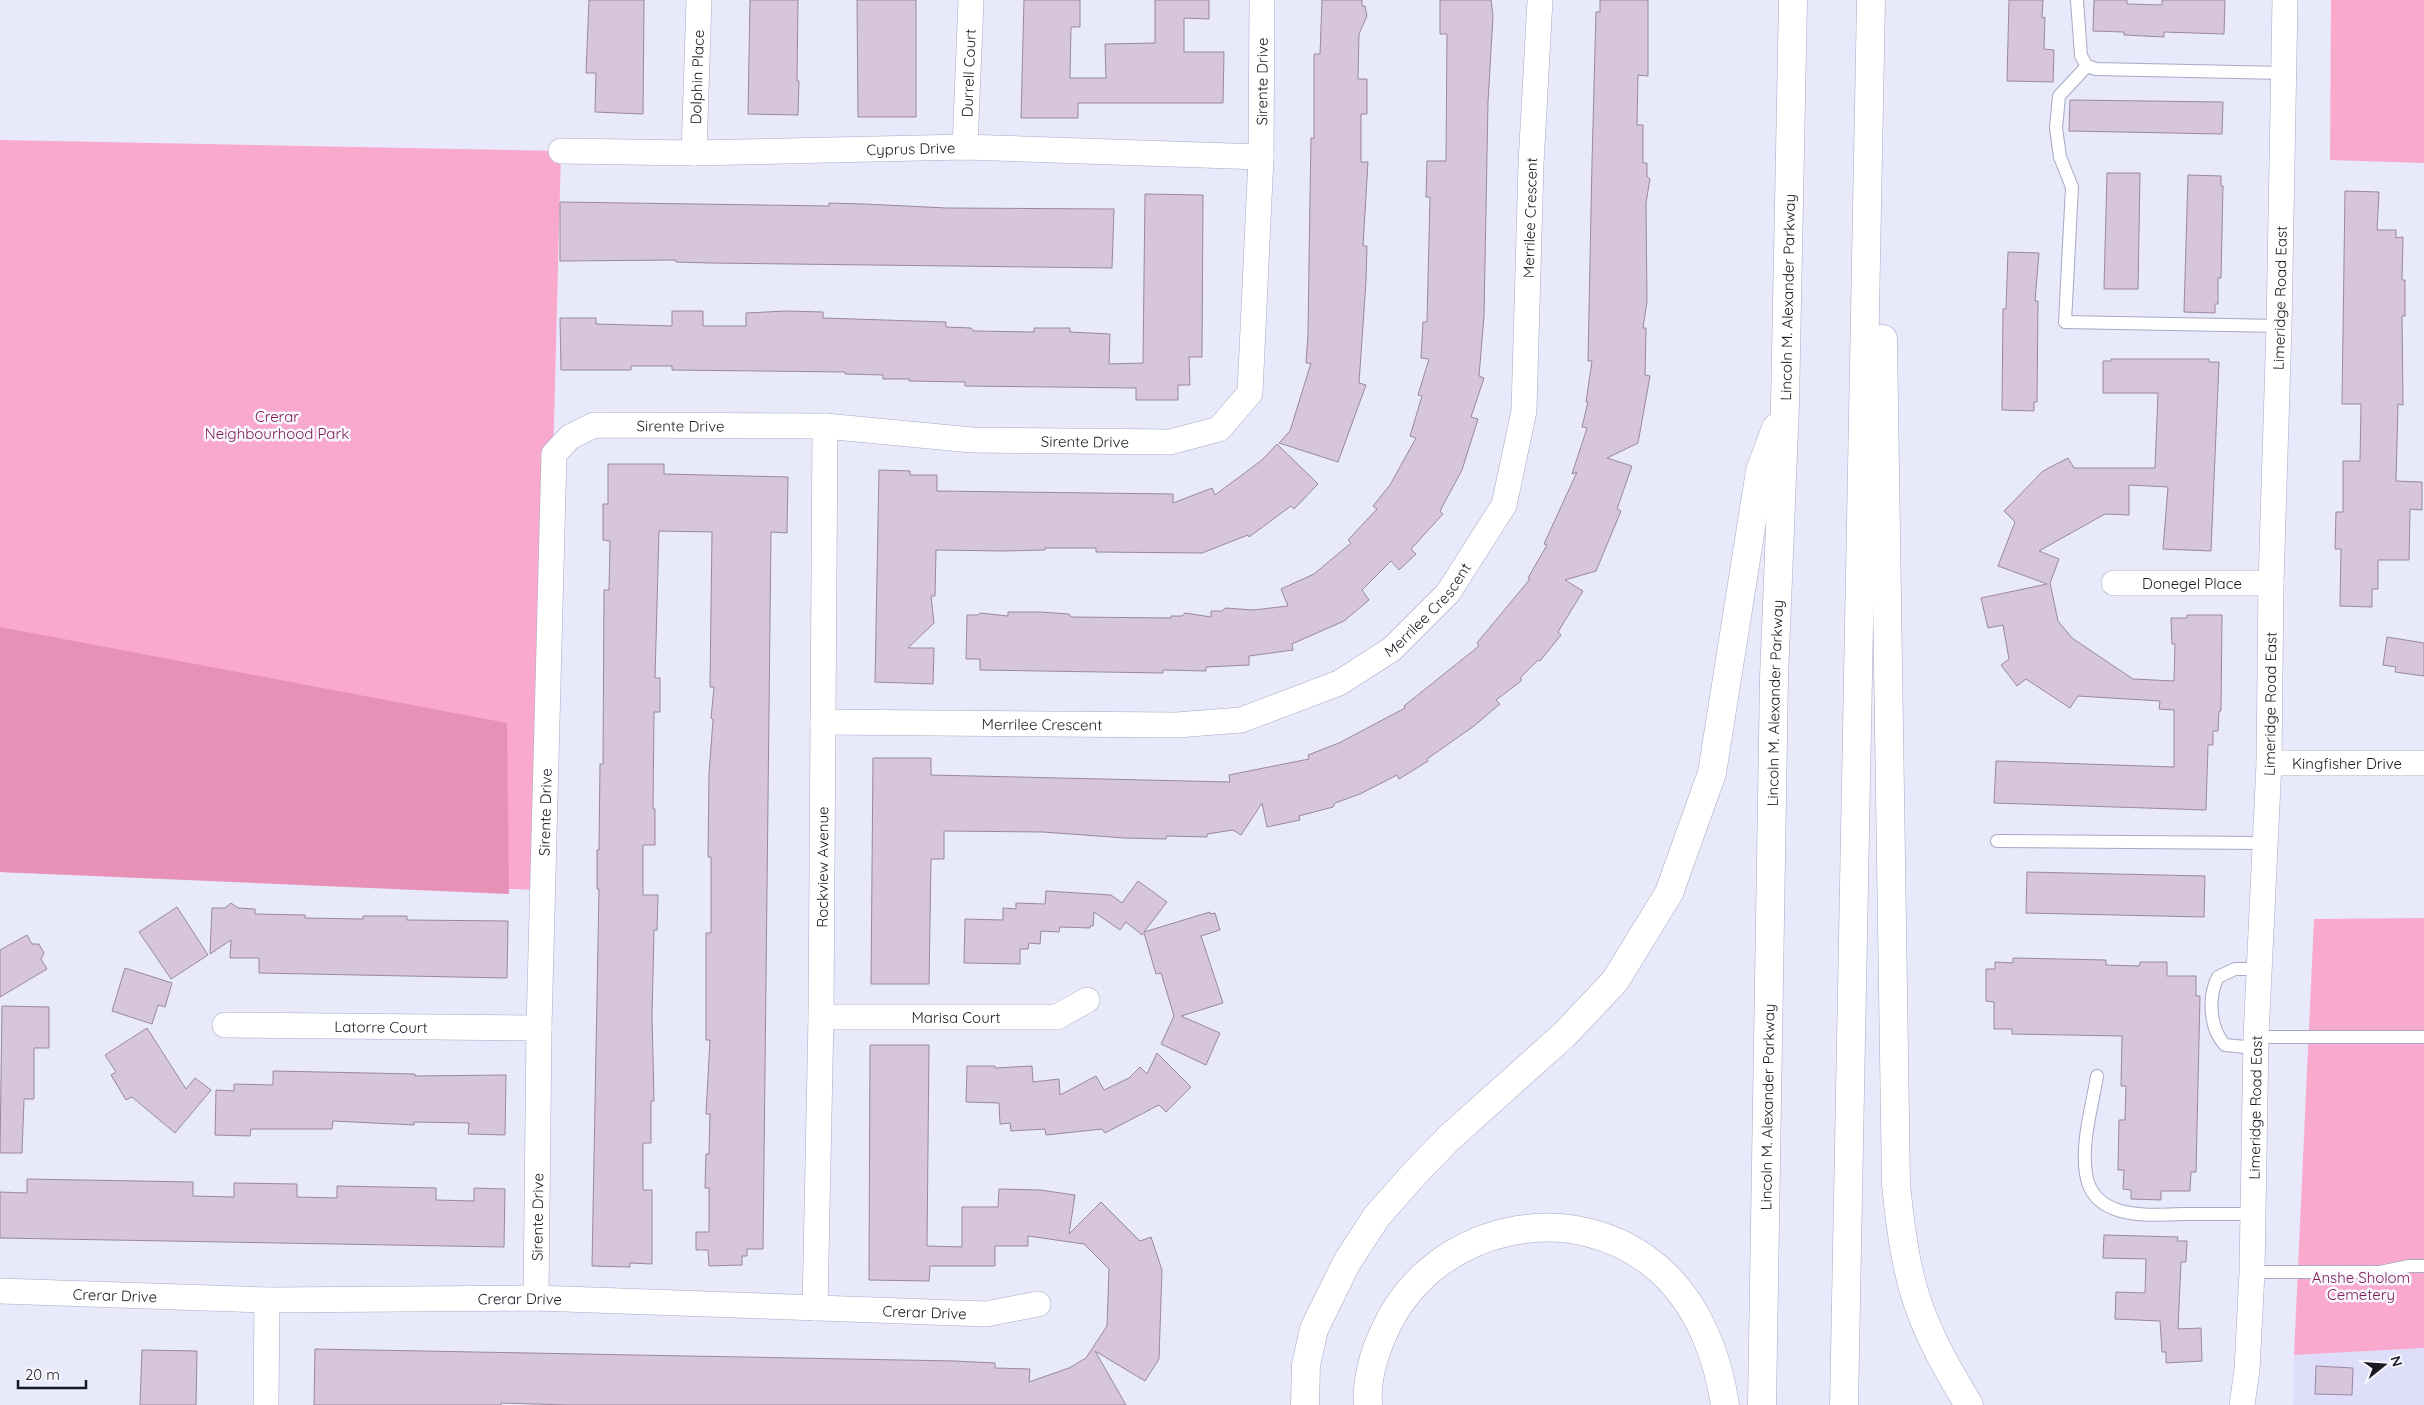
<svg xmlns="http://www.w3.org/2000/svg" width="2424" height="1405" font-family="Quicksand,sans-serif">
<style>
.built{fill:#dedefb}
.green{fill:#f9a9cd}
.forest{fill:#e791b9}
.building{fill:#d7c4dd;stroke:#9a889f}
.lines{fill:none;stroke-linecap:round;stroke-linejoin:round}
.lane-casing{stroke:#a9a8c4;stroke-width:14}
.street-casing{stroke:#a9a8c4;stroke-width:26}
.highway-casing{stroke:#a9a8c4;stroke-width:29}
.lane{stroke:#fff;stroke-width:12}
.street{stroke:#fff;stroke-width:25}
.highway{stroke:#fff;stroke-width:28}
.labels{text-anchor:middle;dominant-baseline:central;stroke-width:5;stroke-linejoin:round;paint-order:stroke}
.street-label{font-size:15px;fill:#191923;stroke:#f7f7fd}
.park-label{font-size:15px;fill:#7c1751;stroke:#f7f7fd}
</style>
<rect width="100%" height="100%" fill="#e8e9fa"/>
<!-- built -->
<path class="built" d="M2424 1348V1405H2293L2294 1355Z"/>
<!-- green -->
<g class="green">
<path d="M2331 0H2424V163L2330 160Z"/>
<path d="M0 140 561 151 542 890 0 872Z"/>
<path d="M2424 918V1348L2294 1355 2314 919Z"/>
</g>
<!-- forest -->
<path class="forest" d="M0 627 507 723 509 894 0 872Z"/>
<!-- building -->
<g class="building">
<path d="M589 0H644L643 114 595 112 596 73H586Z"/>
<path d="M750 0H798L797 81H799L798 115 748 114Z"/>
<path d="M857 0H916V117H858Z"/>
<path d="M1024 0H1080V27H1071L1070 78H1106L1105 44 1155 43V0H1209V19L1184 18V52H1224L1223 103H1078V118H1021Z"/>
<path d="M1322 0H1362V6H1365L1367 16 1359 34 1358 79H1367V114H1361V162H1368L1363 246H1367L1366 281 1359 383 1366 385 1338 462 1279 443 1290 431 1311 363H1306L1308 334 1310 197 1311 138H1314V54H1320Z"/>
<path d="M1440 0H1491L1493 16 1488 102 1484 316 1479 376 1484 378 1471 417 1478 419 1462 470 1440 511 1443 514 1411 549 1416 554 1399 570 1391 561 1362 590 1369 600 1344 621 1292 644 1293 650 1249 656V665L1206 667V671L1163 670V673L980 670V659H966L967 615H978L980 613 1008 616V612H1040L1069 614 1071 617 1171 618V616H1182L1185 613 1211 617V611H1222L1225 608 1254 610 1288 606 1281 589 1314 574 1351 543 1348 540 1377 509 1373 506 1390 485 1416 438 1410 436 1422 396 1418 395 1429 359 1421 358 1423 322H1427L1430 197H1426L1427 161H1446L1447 34H1440Z"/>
<path d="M1600 0H1648V76L1638 75 1637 125H1643V163H1647V176L1650 179 1646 203 1647 301 1643 328H1646L1645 375 1650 376 1638 443 1607 458 1632 466 1617 509 1621 511 1596 571 1565 580 1583 591 1558 632 1561 635 1540 661 1538 660 1521 677V681L1496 700 1500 704 1474 726 1427 759 1428 761 1399 779 1397 775 1360 794 1335 803 1333 807 1299 816 1300 820 1267 827 1262 803 1241 835 1233 830 1207 834V837L1167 836 1166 839 1125 838 1043 832 944 831V859H931L929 984H871L873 758H931V775L1230 782 1229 775 1309 759 1308 755 1339 743 1405 708 1404 706 1479 646 1477 643 1530 579 1528 578 1547 545 1544 544 1577 472 1572 474 1587 428 1582 427 1588 402H1586L1592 361H1588L1592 162 1596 12H1600Z"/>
<path d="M2009 0H2043L2042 18 2045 17 2044 49 2054 50 2053 82 2007 81Z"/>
<path d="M2094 0H2127V4L2162 5V0H2225L2224 34 2164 32V37L2124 35V32L2093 31Z"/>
<path d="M2070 100 2223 102 2222 134 2069 131Z"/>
<path d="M2107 173H2140L2138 289H2104Z"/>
<path d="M2188 175 2221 176V186H2223L2221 278H2218V304H2215V313L2184 312Z"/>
<path d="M2345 191 2379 192 2377 230H2396V238L2403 237 2402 280H2405V316H2402L2403 405 2398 404 2396 481 2422 482V510L2410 509 2409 560H2378V589H2372V607L2340 606 2341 549H2335L2336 512H2343V461H2360L2361 404H2342Z"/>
<path d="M1145 194 1203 195 1202 357H1189L1190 385H1178V400H1136V388L965 386V382L909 381V379H883V375L845 374V372L672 370V366H631V370H561L560 318H596V324L672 326V311H703V326H746V313L787 311 823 312V318L946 322V327L971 328 974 331 1034 332V328H1070V332L1110 334 1109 364 1143 363Z"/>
<path d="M560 202 829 206V203L864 204 947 208 1114 209 1112 268 710 263 676 262V260L560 261Z"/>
<path d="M2008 252 2039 253 2035 301H2038L2037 402H2034V411L2002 410 2003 309H2006Z"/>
<path d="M2111 359H2209V362H2219L2211 551 2163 549 2168 487 2129 485V515L2105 514 2039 551 2059 559 2050 583 2058 621 2072 638 2133 679 2174 681 2175 644H2172L2171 618H2187V615H2222L2221 711H2219L2218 731H2213V745H2208L2206 810 1994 803 1996 761 2174 767V710L2159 709 2160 701 2078 696 2070 708 2026 679 2017 686 2001 665 2009 659 2003 625 1988 628 1981 598 2047 584 1998 566 2015 522 2004 511 2043 471 2068 458 2074 468H2155L2158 393H2103V361H2111Z"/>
<path d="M1277 444 1318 484 1294 509 1291 506 1249 537 1248 535 1202 553 1096 552V548H1045V550L1004 551 936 550 935 596H931L934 623 908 648H934L933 684 875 682 879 470 910 471V475H937V491L1173 494V503L1212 488 1215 495 1262 460Z"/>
<path d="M608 464H664V474L788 477 787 533 771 532 763 1249H747V1256H742V1265L709 1266 708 1250H696V1232H709V1188H705L706 1154H709L710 1114H706L710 1040H706V933H711V857H708L709 774 713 720 711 718 714 687H710L712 532 659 531 655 678H660V712H654L653 809H655V845H643V895H658L657 930H654L652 1016 654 1101H651V1143H643V1190H652V1264L630 1263V1267L592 1266 599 889H597V850H599L600 764H603L604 590H609L610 541 603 540V504H608Z"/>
<path d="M2387 637 2424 643V676L2395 672 2396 667 2383 665Z"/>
<path d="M2027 872 2205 876 2204 917 2026 913Z"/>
<path d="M1138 881 1167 902 1144 932 1210 912V914L1215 913 1220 930 1201 936 1223 1003 1181 1016 1220 1033 1206 1065 1161 1044 1174 1016 1161 973 1156 974 1144 933 1142 935 1126 922 1120 930 1094 912 1093 926H1090V928L1060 927 1059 932 1041 931 1040 944 1029 943 1028 949H1020V964L964 963 965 919 1003 920V908L1016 909V903L1045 904 1046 891 1111 895 1122 903Z"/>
<path d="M231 903 238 908 255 909V914L305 915V918L363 919V916H407V920L508 921 507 978 259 973V958H230L231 940 210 954 212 908H225Z"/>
<path d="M177 907 208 955 171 979 139 932Z"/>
<path d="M27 935 32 944H39L44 953 41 959 47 969 0 997V950Z"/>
<path d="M2013 958 2106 960V965L2139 966 2140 962H2167V976H2196V996H2200L2196 1172H2191L2190 1191H2161V1200L2131 1199V1190L2123 1189 2124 1170H2118L2119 1120H2125L2126 1086H2121L2122 1036 2012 1034V1029H1994V1002L1986 1001V969H1995V962L2013 963Z"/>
<path d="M125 968 172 983 165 1007 158 1005 152 1024 112 1011Z"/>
<path d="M2 1006 49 1007V1048H34V1099H24L22 1153H0Z"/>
<path d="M147 1028 186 1089 195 1078 211 1090 175 1133 132 1097 126 1100 111 1075 116 1072 105 1055Z"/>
<path d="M870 1045H929L927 1246 962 1247V1207H998L999 1189 1040 1190 1075 1195 1069 1234 1101 1202 1140 1241 1151 1237 1162 1270 1159 1359 1145 1381 1095 1351 1126 1405H568L501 1403V1405H314L315 1349 955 1361 995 1363V1368L1030 1369 1029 1382 1069 1368 1086 1358 1107 1326 1109 1269 1084 1244 1028 1236V1246H995V1266H930L929 1281 869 1280Z"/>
<path d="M1157 1053 1191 1087 1166 1112 1159 1105 1105 1133 1102 1129 1046 1135 1045 1129 1011 1131 1010 1123 1000 1124 999 1103 966 1102 967 1066H995V1068L1032 1066 1033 1082 1059 1079 1060 1095 1096 1076 1104 1090 1129 1078 1140 1067 1147 1074Z"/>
<path d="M273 1071 415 1074V1076L506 1075 505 1135 468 1134 469 1123 414 1122V1125L333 1121 332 1129H251L250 1136 215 1135 216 1090 234 1091V1084L273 1085Z"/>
<path d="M27 1179 193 1182V1196L234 1197V1183L297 1184V1197L337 1198V1186L436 1188V1200L474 1201V1188L505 1189 504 1247 0 1238V1192L27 1193Z"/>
<path d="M2104 1235 2178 1237 2177 1241H2187L2186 1262H2181L2178 1329 2201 1328 2202 1361 2166 1363V1352H2162L2160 1321 2115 1319 2116 1292 2145 1293 2146 1259 2103 1258Z"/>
<path d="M142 1350 197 1351 196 1405H140Z"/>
<path d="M2316 1366 2353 1368 2352 1395 2315 1394Z"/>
</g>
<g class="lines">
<!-- lane casing -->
<g class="lane-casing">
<g id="lane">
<path d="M2077 0 2081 56 2087 66 2096 69 2283 73"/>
<path d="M2087 66 2059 96 2056 128 2060 157 2072 187 2065 322 2279 326"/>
<path d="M1997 841 2264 843"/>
<path d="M2256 1037H2424"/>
<path d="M2256 1048 2225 1045C2209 1028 2208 996 2218 977L2235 969H2259"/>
<path d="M2097 1076C2092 1107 2081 1143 2086 1174 2093 1221 2150 1215 2184 1214 2207 1214 2230 1214 2253 1214"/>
<path d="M2252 1272H2380L2409 1266H2424"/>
</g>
</g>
<!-- street casing -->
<g class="street-casing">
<g id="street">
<path id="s1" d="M965 147 971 0"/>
<path id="s2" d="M561 151 694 153 965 147 1261 157"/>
<path id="s3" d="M694 153 699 0"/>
<path id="s4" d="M2114 583H2271"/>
<path id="s5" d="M823 722 1177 725 1241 720 1339 683 1392 649 1448 593 1504 505 1524 411 1531 164 1540 0"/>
<path id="s6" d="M2269 763H2424"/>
<path id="s7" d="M821 1017H1057L1087 1000"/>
<path id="s8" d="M225 1025 539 1028"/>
<path id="s9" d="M0 1291 267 1300 536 1298 986 1314 1038 1304"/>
<path id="s10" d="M536 1298 539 1028 554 454 570 437 594 425 825 426 972 440 1170 442 1219 429 1250 393 1261 157 1262 0"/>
<path id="s11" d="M815 1308 821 1017 825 426"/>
<path d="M266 1405 267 1300"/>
<path id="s12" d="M2242 1405 2247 1370 2252 1272 2256 1037 2269 763 2271 583 2279 326 2285 0"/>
</g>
</g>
<!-- highway casing -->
<g class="highway-casing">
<g id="highway">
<path d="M1883 339 1896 1184C1899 1214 1902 1243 1909 1272 1919 1320 1944 1364 1969 1405"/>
<path d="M1305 1405 1306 1365 1314 1329 1347 1262 1377 1216 1416 1172 1449 1138 1564 1035 1615 981 1669 893 1712 773 1760 471 1776 428"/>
<path d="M1368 1405C1366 1381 1374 1353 1384 1332 1430 1226 1574 1192 1661 1271 1698 1305 1718 1356 1725 1405"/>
<path id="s13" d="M1762 1405 1774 678 1785 404 1793 0"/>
<path d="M1844 1405 1871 0"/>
</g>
</g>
<!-- lane -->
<use href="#lane" class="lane"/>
<!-- street -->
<use href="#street" class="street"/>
<!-- highway -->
<use href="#highway" class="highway"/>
</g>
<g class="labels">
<!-- street labels -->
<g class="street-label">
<text stroke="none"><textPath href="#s1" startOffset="74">Durrell Court</textPath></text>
<text stroke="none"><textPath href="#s3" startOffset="76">Dolphin Place</textPath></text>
<text stroke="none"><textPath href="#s10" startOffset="1881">Sirente Drive</textPath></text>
<text stroke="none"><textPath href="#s2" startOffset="350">Cyprus Drive</textPath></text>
<text stroke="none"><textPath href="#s5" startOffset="1059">Merrilee Crescent</textPath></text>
<text stroke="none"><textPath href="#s13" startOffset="1108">Lincoln M. Alexander Parkway</textPath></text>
<text stroke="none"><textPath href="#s12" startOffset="1108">Limeridge Road East</textPath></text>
<text stroke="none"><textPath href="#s10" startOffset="981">Sirente Drive</textPath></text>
<text stroke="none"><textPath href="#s10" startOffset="1386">Sirente Drive</textPath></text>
<text stroke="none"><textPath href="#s4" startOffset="78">Donegel Place</textPath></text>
<text stroke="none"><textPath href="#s5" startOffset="639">Merrilee Crescent</textPath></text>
<text stroke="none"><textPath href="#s13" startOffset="702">Lincoln M. Alexander Parkway</textPath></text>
<text stroke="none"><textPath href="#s12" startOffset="702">Limeridge Road East</textPath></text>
<text stroke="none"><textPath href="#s5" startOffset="219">Merrilee Crescent</textPath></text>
<text stroke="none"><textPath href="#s6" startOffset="78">Kingfisher Drive</textPath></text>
<text stroke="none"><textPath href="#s10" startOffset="486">Sirente Drive</textPath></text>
<text stroke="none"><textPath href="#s11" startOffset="441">Rockview Avenue</textPath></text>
<text stroke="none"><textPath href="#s7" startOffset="135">Marisa Court</textPath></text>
<text stroke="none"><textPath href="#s8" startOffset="156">Latorre Court</textPath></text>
<text stroke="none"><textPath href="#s13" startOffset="298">Lincoln M. Alexander Parkway</textPath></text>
<text stroke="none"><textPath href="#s12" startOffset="298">Limeridge Road East</textPath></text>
<text stroke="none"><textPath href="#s10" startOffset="81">Sirente Drive</textPath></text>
<text stroke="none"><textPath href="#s9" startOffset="115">Crerar Drive</textPath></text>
<text stroke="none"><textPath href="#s9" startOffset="520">Crerar Drive</textPath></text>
<text stroke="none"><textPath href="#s9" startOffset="925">Crerar Drive</textPath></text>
</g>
<!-- park labels -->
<g class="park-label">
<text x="277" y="416">Crerar<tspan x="277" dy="17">Neighbourhood Park</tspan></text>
<text x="2361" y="1277">Anshe Sholom<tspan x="2361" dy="17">Cemetery</tspan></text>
</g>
</g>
<!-- north arrow -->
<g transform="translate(2384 1365) rotate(73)" stroke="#f7f7fd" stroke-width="4" paint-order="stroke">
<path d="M0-4L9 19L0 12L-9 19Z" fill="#191923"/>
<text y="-8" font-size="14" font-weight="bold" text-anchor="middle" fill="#191923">N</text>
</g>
<!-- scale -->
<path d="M18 1380v8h68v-8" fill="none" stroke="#191923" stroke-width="2.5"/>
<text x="25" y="1380" font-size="15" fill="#191923" stroke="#f7f7fd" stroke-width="4" paint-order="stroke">20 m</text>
</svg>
